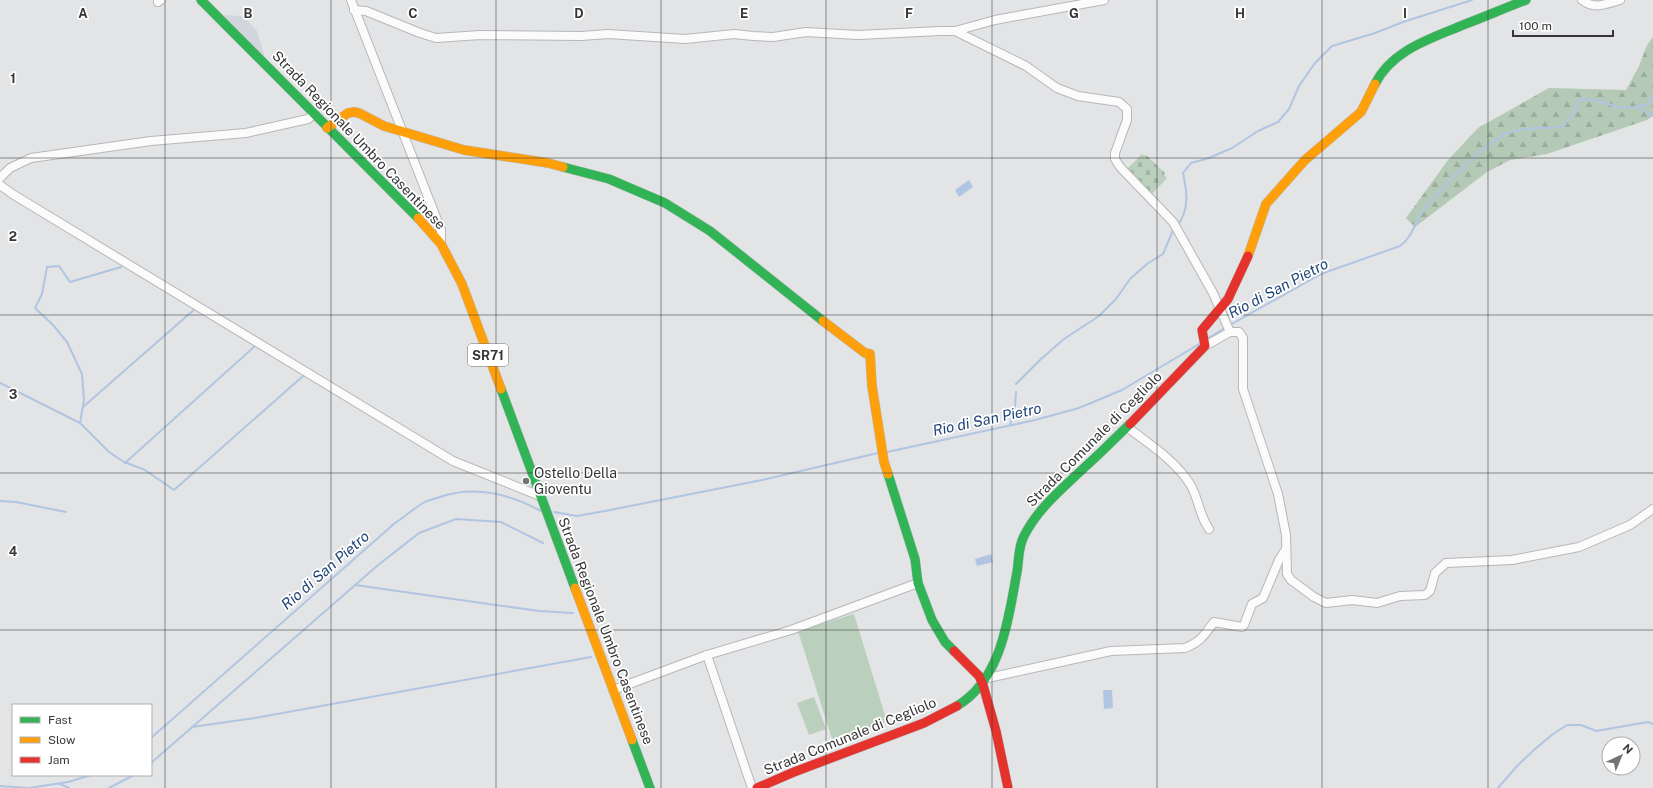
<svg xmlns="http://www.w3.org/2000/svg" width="1653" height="788" font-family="'Public Sans',sans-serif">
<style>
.built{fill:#d2d5dc}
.forest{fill:url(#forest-firs)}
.cemetery{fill:url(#cemetery-stones)}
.pitch{fill:#bbd0bc}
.water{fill:#b1c5e2}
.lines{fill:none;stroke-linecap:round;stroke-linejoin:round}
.stream{stroke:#b1c5e2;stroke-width:2}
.street-casing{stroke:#b7b7b9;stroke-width:10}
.fast-casing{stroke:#b7b7b9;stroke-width:10}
.slow-casing{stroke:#b7b7b9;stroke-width:10}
.jam-casing{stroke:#b7b7b9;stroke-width:10}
.street{stroke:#fbfbfb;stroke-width:8}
.fast{stroke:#30b455;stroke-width:9}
.slow{stroke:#ff9f0a;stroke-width:9}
.jam{stroke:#e5322d;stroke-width:9}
.grid{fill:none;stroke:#363638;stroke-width:1;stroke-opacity:0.55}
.poi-dot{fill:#727375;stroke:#fff;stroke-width:1.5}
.labels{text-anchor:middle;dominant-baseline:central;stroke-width:3.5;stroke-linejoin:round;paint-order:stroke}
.shield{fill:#fff;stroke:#727274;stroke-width:1}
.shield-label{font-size:13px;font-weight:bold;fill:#363638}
.street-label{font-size:14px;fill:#363638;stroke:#fff}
.poi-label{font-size:14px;fill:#363638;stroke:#fff;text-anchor:start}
.water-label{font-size:15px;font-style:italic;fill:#214578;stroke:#fff}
.grid-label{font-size:13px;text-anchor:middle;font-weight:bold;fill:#363638;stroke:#fff;stroke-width:3.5;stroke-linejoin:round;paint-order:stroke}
</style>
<defs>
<pattern id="forest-firs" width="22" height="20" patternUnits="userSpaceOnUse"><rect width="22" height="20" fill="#b4cab6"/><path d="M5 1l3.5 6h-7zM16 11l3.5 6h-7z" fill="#9bae9d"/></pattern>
<pattern id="cemetery-stones" width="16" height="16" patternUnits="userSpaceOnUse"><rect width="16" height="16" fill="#bbd0bc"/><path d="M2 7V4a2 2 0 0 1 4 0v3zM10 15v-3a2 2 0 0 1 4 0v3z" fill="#a1b3a2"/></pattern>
</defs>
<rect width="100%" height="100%" fill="#e2e4e6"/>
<!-- built -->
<path class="built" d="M223 15 241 16 246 19 257 31 265 58Z"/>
<!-- forest -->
<path class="forest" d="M1653 37V116L1647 120 1547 154 1510 160 1487 172 1415 227 1406 218 1448 160 1478 128 1549 88 1626 90 1639 66 1647 45Z"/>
<!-- cemetery -->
<path class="cemetery" d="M1142 154 1144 156 1146 155 1165 173 1164 175 1167 178 1152 194 1126 170Z"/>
<!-- pitch -->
<g class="pitch">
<path d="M854 614 887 722 832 739 798 631Z"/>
<path d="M814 697 826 729 809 735 797 703Z"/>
</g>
<!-- water -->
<g class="water">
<path d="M969 180 973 187 959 197 955 190Z"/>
<path d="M991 554 993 562 977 566 975 559Z"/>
<path d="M1103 690H1112L1113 708 1104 709Z"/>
</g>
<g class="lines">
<!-- stream -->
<g class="stream">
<path d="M1638 107 1653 116"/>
<path d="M1177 226C1190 209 1187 192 1183 173L1191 163 1209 158 1232 148 1258 131 1278 122 1289 109 1299 86 1315 63 1332 46 1375 33 1403 22 1472 0"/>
<path d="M1230 325 1321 274 1400 246C1413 236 1413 226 1421 214 1435 194 1486 141 1508 133 1525 127 1545 128 1563 127L1574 112 1580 99 1597 100 1619 108 1635 107 1649 104 1653 95"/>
<path d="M1208 338 1225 328"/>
<path d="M0 383 80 423 109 452 124 462 145 470 174 490 303 376"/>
<path d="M1016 384 1041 359 1064 339 1099 316 1116 299 1130 279 1147 264 1163 254 1174 228"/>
<path d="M83 407 196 308"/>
<path d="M80 423 84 400 82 374 67 342 53 325 35 308 42 294 47 267 59 266 70 282 121 267"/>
<path d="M1010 425 1015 407 1016 392"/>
<path d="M887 452 1035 420 1079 408 1122 390 1201 343"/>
<path d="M125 463 255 346"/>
<path d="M0 501 16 502 66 512"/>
<path d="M554 512 577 516 605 511 762 480 878 453"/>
<path d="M355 585 539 611 573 613"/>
<path d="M192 727 255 718 591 657"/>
<path d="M151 738 395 523C404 517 413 509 423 503 428 500 435 499 440 497 476 485 509 494 541 511"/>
<path d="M151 763 377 566 419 533 456 519 501 522 543 543"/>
<path d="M60 784 69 788"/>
<path d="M0 786 27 788"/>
<path d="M29 788 68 782 91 775"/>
<path d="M109 788 134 775"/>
<path d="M1498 788 1517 766 1535 749 1553 734 1567 725H1581L1596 731 1648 722 1653 724"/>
</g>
<!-- street casing -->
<g class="street-casing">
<g id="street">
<path d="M351 0 441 230V244"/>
<path d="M1582 0C1594 10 1606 4 1620 0"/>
<path d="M158 2 161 0"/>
<path d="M354 10 366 11 420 33 436 38 480 35 581 36 608 34 685 39 734 34 753 36 773 37 806 32 858 35 940 31H955L1026 66 1057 88 1078 96 1119 102 1127 109V120L1115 153V159L1120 167 1173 222 1213 293 1230 332"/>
<path d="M955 31 995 20 1104 0"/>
<path d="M0 178 10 168 31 158 151 141 246 133 308 119 314 114"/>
<path d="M0 185 14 195 453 461 540 496"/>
<path d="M1205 346 1230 332H1239L1243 338V389L1278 494 1286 535 1287 574 1291 580 1314 597 1326 603 1352 600 1377 603 1400 596 1425 595 1430 591 1435 573 1446 563 1512 560 1579 547 1630 525 1653 509"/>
<path d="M1127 427C1149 444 1176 461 1190 484 1199 499 1199 515 1209 529"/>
<path d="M707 655 791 630 918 583"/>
<path d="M988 678 1111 651 1185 648C1202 641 1204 635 1214 622L1242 627 1244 625 1252 604 1263 598 1279 560 1286 549"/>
<path d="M613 690 707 655 752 788"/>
</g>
</g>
<!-- fast casing -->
<g class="fast-casing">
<g id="fast">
<path d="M201 0 418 218"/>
<path d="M1375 84C1392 50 1430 39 1463 25 1484 17 1505 8 1526 0"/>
<path d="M563 167 609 179 665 203 710 231 823 321"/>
<path d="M501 389 575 588"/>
<path d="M888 474 915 559 918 583 932 620 945 642 954 651"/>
<path d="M957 706C1002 679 1008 619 1017 572 1019 560 1018 547 1024 536 1038 508 1063 488 1086 466 1101 453 1115 438 1130 424"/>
<path d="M632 740 650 788"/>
</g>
</g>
<!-- slow casing -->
<g class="slow-casing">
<g id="slow">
<path d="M327 128 348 113 354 112 359 113 384 126 464 150 548 163 563 167"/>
<path d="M418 218 441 244 462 284 501 389"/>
<path d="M1248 256 1266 204 1305 160 1361 112 1375 84"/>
<path d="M823 321 865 353 870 354 872 386 884 462 888 474"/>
<path d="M575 588 632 740"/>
</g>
</g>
<!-- jam casing -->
<g class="jam-casing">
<g id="jam">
<path d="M1130 424 1205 346 1202 330 1228 299 1248 256"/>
<path d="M954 651 979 676 983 685 996 731 1008 788"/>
<path d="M757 788 794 772 924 723 957 706"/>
</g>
</g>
<!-- street -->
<use href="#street" class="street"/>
<!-- fast -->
<use href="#fast" class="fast"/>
<!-- slow -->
<use href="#slow" class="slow"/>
<!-- jam -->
<use href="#jam" class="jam"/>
</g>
<!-- grid -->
<path class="grid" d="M165 0V788M331 0V788M496 0V788M661 0V788M826 0V788M992 0V788M1157 0V788M1322 0V788M1488 0V788M0 158H1653M0 315H1653M0 473H1653M0 630H1653"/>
<!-- markers -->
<circle class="poi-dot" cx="526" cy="481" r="4"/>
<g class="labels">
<!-- shield labels -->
<rect class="shield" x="468" y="344" width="40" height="22" rx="3"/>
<g class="shield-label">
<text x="488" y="355">SR71</text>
</g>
<!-- street labels -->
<g class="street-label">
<text transform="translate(359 140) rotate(46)">Strada Regionale Umbro Casentinese</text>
<text transform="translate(1094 439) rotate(-45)">Strada Comunale di Cegliolo</text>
<text transform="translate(606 631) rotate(69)">Strada Regionale Umbro Casentinese</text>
<text transform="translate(850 736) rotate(-22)">Strada Comunale di Cegliolo</text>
</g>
<!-- poi labels -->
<g class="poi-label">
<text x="534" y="473">Ostello Della<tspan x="534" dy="16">Gioventu</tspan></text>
</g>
<!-- water labels -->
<g class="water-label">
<text transform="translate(1278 288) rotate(-28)">Rio di San Pietro</text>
<text transform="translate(987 419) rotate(-12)">Rio di San Pietro</text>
<text transform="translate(325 570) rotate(-41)">Rio di San Pietro</text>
</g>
</g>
<g class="grid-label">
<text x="83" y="18">A</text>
<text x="248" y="18">B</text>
<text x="413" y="18">C</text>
<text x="579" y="18">D</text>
<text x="744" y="18">E</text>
<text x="909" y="18">F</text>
<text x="1074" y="18">G</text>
<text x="1240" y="18">H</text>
<text x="1405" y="18">I</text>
<text x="13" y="83">1</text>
<text x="13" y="241">2</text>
<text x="13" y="399">3</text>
<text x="13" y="556">4</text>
</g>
<!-- legend -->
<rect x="12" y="704" width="140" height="72" fill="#ffffff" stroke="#afafaf"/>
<rect x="20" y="717" width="20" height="6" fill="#30b455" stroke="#afafaf"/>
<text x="48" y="724" font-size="12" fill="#363638">Fast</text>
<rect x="20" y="737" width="20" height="6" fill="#ff9f0a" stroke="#afafaf"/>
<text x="48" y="744" font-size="12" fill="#363638">Slow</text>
<rect x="20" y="757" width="20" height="6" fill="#e5322d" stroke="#afafaf"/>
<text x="48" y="764" font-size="12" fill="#363638">Jam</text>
<!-- north arrow -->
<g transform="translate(1621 756) rotate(44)"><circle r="19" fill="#ffffff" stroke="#afafaf"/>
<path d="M0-3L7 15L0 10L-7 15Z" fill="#727375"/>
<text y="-6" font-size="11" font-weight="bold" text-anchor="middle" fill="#363638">N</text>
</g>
<!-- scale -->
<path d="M1513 30v6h100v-6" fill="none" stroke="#363638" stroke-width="2"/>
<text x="1519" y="30" font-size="12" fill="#363638" stroke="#ffffff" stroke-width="3" paint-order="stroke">100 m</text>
</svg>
